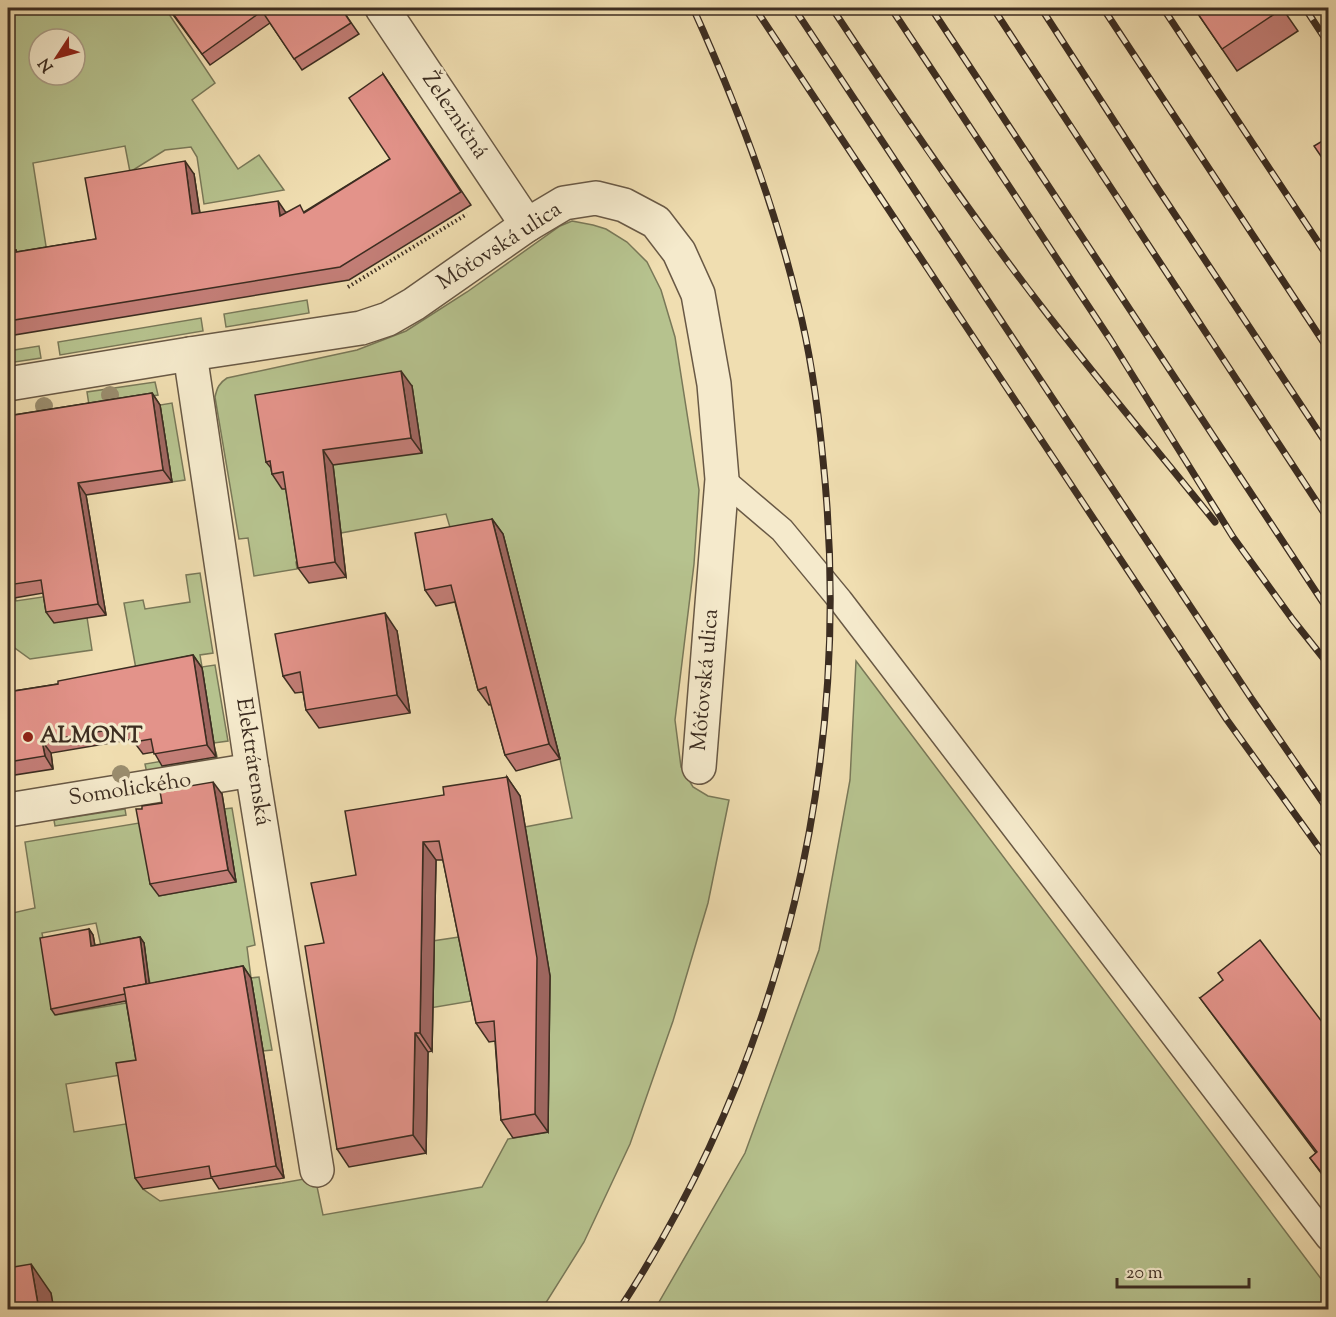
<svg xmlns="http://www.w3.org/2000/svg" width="1336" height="1317" font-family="'Sorts Mill Goudy',serif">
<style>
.green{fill:#b6c28e;stroke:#797858;stroke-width:1.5;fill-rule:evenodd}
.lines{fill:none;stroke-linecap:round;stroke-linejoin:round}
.lane-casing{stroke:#695945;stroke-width:27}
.street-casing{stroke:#695945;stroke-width:36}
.path{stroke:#3c2d21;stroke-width:4;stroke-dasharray:1.5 3;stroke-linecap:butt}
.lane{stroke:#f5eacc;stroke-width:24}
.street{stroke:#f5eacc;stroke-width:33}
.rail-casing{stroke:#3c2d21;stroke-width:7}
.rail{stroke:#f5eacc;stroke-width:4.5;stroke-dasharray:14;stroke-linecap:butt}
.tree{fill:#9a8d6e}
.wall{fill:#c37e77;stroke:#3c2d21;stroke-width:1.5}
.shaded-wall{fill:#9f6761;stroke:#3c2d21;stroke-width:1.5}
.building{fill:#e3938a;stroke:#3c2d21;stroke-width:1.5}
.poi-dot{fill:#8f2418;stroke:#f5eacc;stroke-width:2}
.labels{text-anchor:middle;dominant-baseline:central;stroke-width:6;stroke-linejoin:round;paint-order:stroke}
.street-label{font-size:22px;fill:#3c2d21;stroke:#f5eacc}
.poi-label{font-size:22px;font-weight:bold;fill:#3c2d21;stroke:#f5eacc;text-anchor:start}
</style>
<rect width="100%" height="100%" fill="#f0deb1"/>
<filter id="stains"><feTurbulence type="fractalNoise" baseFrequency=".00333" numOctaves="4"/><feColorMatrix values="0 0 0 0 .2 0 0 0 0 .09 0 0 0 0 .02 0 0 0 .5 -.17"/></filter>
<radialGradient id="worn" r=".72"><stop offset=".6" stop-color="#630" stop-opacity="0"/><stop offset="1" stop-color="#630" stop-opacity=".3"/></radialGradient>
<!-- green -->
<g class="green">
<path d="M8 8H165L215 83 192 100 238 169 259 155 284 190 204 204 197 157 191 147 165 150 130 172 125 146 33 163 48 259 8 267ZM39 39H75V75H39Z"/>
<path d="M572 221 593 225 606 229 627 242 647 262 661 290 675 337 699 490 694 564 675 720 681 767 693 787 708 796 729 800 708 903 673 1021 630 1144 584 1242 542 1309 54 1310 51 1293 8 1300V914L35 908 25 842 145 822 159 896 236 882 224 809 232 808 255 945 247 947 251 978 259 977 272 1050 263 1051 251 978 153 994 149 979 144 943 102 951 96 923 42 933 56 1015 144 1000V1071L66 1084 74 1132 132 1123 143 1189 160 1201 282 1183 315 1177 323 1215 482 1187 508 1139 548 1132 549 988 430 1008 378 949 459 937 525 827 572 818 560 759 503 535 455 544 446 514 341 533 305 560 296 562 297 569 254 576 248 538 239 539 215 397C217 388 219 383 227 378L357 350 406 331 467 292 560 226Z"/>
<path d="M307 300 309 313 226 327 224 314Z"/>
<path d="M201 318 203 331 60 355 58 342Z"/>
<path d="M39 346 41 358 8 363V351Z"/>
<path d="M155 382 158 395 89 405 87 392Z"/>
<path d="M172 403 185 480 172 482 160 405Z"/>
<path d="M8 553 16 601 83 591 92 650 30 659 8 643Z"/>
<path d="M200 573 213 653 200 655 202 667 215 665 228 741 214 743 202 668 138 680 124 603 143 600 145 609 190 602 186 575Z"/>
<path d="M856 661 1328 1288V1309H655L745 1153 819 950 850 780Z"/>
<path d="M216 752 218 762 147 774 145 764Z"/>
<path d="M125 809 126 815 55 826 54 820Z"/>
</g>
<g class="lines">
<!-- lane casing -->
<g class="lane-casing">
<path id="lane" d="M722 479 782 530 840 600 1328 1238"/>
</g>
<!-- street casing -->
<g class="street-casing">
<g id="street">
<path d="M382 8 527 225"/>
<path d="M190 354 252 770 317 1170"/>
<path d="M8 384 190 354 361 328 388 319 414 304 527 225 564 203 596 198 624 205 656 222 679 252 698 294 714 384 722 479 699 767"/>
<path d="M8 810 252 770"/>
</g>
</g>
<!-- path -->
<path class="path" d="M348 287 467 214"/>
<!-- lane -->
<use href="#lane" class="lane"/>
<!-- street -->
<use href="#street" class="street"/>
<!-- rail casing -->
<g class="rail-casing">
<g id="rail">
<path d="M755 8 1227 720 1328 860"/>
<path d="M794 8 1251 698 1328 810"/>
<path d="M832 8C898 108 967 210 1041 306 1097 379 1157 450 1215 522"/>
<path d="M891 8 1110 339 1233 537 1293 620 1328 664"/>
<path d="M931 8 1328 610"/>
<path d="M993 8 1328 519"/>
<path d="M1041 8 1156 186 1328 446"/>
<path d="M1103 8 1328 349"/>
<path d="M1163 8 1328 257"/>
<path d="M1305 8 1328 43"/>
<path d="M619 1310C784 1057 854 759 823 460 818 408 811 355 798 304 774 202 736 103 693 8"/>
</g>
</g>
<!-- rail -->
<use href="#rail" class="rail"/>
</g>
<!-- trees -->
<g class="tree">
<circle cx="110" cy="395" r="9"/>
<circle cx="44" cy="406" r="9"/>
<circle cx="121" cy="774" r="9"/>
</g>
<!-- wall -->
<g class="wall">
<path d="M168 8H341L359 34 302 70 270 23 210 65Z"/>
<path d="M1194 8H1282L1298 31 1237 71Z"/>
<path d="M383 74 471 205 349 280 8 336V252L16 250 17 252 96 239 194 174 200 213 304 212 390 159Z"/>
<path d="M412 386 422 453 333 465 346 577 309 583 298 568 286 489H282L272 474 271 468 266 462Z"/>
<path d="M152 393 160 405 172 482 86 495 106 615 54 623 46 612 43 593 8 599V416Z"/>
<path d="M492 519 503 534 560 759 516 771 505 755 491 704 489 705 478 690 455 602 436 606 425 590Z"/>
<path d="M397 631 410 713 319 728 306 710 303 692 295 693 283 676Z"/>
<path d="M193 655 202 668 216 757 162 766 154 752 143 754 134 742V739L51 753 53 769 8 776V692L58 684Z"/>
<path d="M507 777 520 796 550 976 548 1132 513 1138 501 1120 495 1041 489 1042 476 1023 443 860H436L432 1051 428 1052 426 1153 349 1167 337 1149 324 943 356 875 444 795Z"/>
<path d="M222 794 236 882 159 896 150 884 142 809Z"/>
<path d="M89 929 93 935 95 946 140 937 144 943 149 984 243 966 251 978 284 1178 219 1189 212 1178 143 1189 135 1178 136 1060 126 1001 55 1015 51 1009Z"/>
<path d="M1200 998 1329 1031V1184L1310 1158 1316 1153Z"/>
</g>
<!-- shaded-wall -->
<g class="shaded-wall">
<path d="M185 161 194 174 202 228 192 214Z"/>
<path d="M278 201 287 214 280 216Z"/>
<path d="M401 371 412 386 422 453 411 438Z"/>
<path d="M152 393 160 405 172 482 163 470Z"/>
<path d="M323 450 333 465 346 577 335 562Z"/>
<path d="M78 483 86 495 106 615 98 604Z"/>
<path d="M492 519 503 534 560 759 549 744Z"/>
<path d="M385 613 397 631 410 713 397 695Z"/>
<path d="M193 655 202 668 216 757 207 745Z"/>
<path d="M42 741 51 753 53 769 45 756Z"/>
<path d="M507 777 520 796 550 976 548 1132 535 1114Z"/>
<path d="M213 782 222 794 236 882 228 870Z"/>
<path d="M423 842 436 860 432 1051 420 1033Z"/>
<path d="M8 896 10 914 8 910Z"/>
<path d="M89 929 93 935 96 952 91 946Z"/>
<path d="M140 937 144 943 151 996 147 990Z"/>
<path d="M243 966 251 978 284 1178 276 1166Z"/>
<path d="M415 1033 428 1052 426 1153 413 1135Z"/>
<path d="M31 1264 51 1293 54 1310H39Z"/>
</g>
<!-- building -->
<g class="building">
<path d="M169 8H341L351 23 294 59 262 11 202 54Z"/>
<path d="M1194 8H1281L1282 9 1222 49Z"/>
<path d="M383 74 461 192 340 267 8 321V252L16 250V252L96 239 85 178 185 161 192 214 278 201 280 216 300 205 304 213 390 159 349 98Z"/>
<path d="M1329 137V168L1314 146Z"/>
<path d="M401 371 411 438 323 450 335 562 298 568 283 472 272 474 270 461 266 462 255 395Z"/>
<path d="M152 393 163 470 78 483 98 604 46 612 41 580 8 585V416Z"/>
<path d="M492 519 549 744 505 755 486 687 478 690 451 585 425 590 415 533Z"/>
<path d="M385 613 397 695 306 710 300 672 283 676 275 634Z"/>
<path d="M193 655 207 745 154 754 151 739 134 742 133 726 42 741 45 756 8 762V692L58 684V681Z"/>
<path d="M507 777 537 958 535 1114 501 1120 494 1021 476 1023 439 841 423 842 420 1033H415L413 1135 337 1149 305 946 324 943 311 883 356 875 345 811 444 795 443 787Z"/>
<path d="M213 782 228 870 150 884 136 809H142V806L162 803 160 791Z"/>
<path d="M89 929 91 946 140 937 146 984 124 988 125 994 51 1009 40 938Z"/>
<path d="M1260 940 1329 1031V1182L1310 1158 1317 1152 1200 998 1223 980 1218 973Z"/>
<path d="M243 966 276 1166 211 1177 209 1166 135 1178 116 1063 136 1060 124 988Z"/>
<path d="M31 1264 39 1310H8V1268Z"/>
</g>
<!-- markers -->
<circle class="poi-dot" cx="28" cy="737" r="6"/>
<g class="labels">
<!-- street labels -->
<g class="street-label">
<text transform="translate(454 116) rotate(56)">Železničná</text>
<text transform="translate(500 247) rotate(-33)">Môťovská ulica</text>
<text transform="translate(706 680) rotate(-85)">Môťovská ulica</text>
<text transform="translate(252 762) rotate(81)">Elektrárenská</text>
<text transform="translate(130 790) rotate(-9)">Somolického</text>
</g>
<!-- poi labels -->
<g class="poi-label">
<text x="40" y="737">ALMONT</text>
</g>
</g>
<!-- margin -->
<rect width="1336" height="1317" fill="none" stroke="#f0deb1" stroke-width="30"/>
<rect x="9" y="9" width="1318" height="1299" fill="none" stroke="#3c2d21" stroke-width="3"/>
<rect x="15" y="15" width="1306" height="1287" fill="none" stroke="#3c2d21" stroke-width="1.5"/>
<!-- north arrow -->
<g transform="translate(57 57) rotate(234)"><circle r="28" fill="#f5eacc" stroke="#ab9e88" stroke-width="1.5"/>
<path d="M0-4.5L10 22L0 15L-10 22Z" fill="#8f2418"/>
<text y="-9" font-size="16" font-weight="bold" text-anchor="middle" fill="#3c2d21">N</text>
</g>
<!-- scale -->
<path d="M1117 1278v9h132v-9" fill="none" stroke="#3c2d21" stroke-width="3"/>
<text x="1126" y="1278" font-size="18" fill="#3c2d21" stroke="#f5eacc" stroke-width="4.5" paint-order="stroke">20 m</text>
<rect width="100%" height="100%" filter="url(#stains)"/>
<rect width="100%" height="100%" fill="url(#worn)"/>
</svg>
